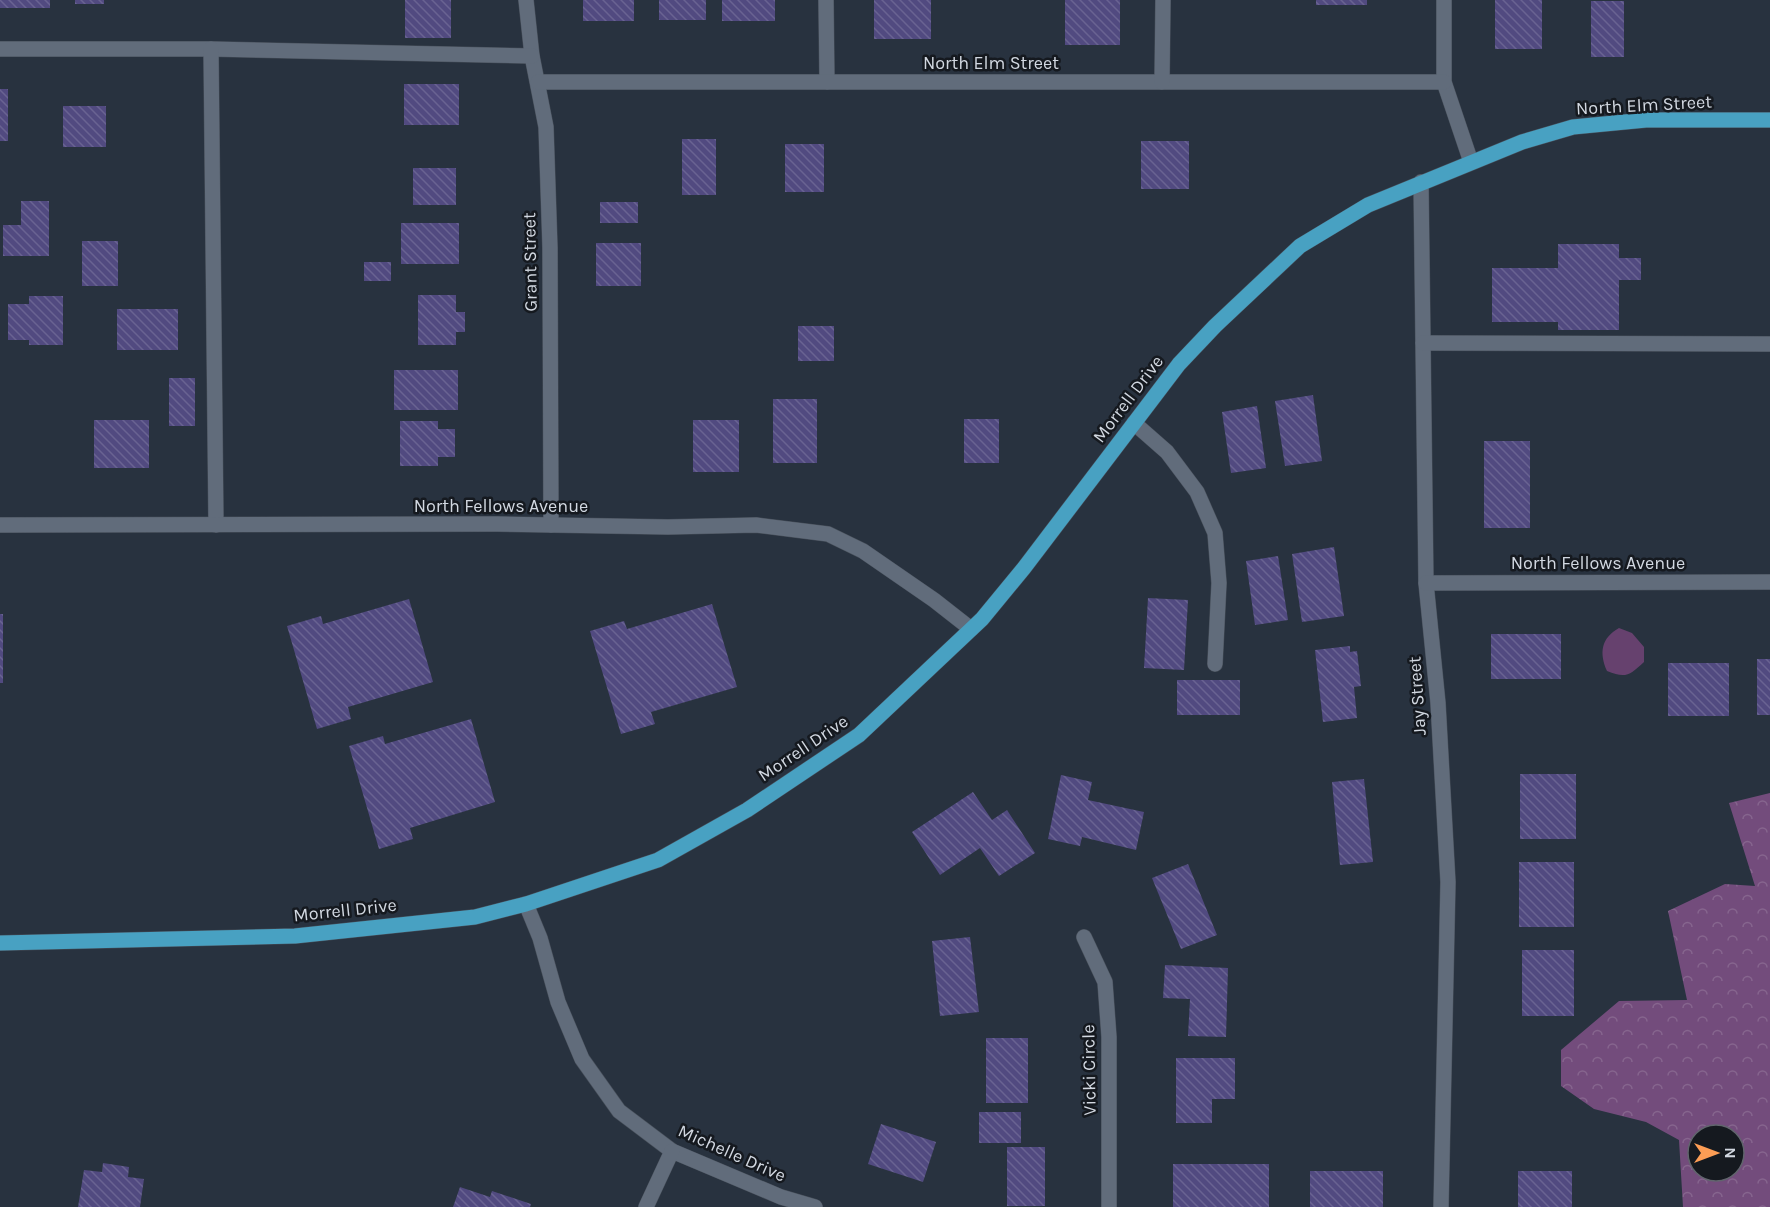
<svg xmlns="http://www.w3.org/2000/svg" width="1770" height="1207" font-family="Karla,sans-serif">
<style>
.forest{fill:url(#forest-crowns);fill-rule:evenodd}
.green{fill:#66416e}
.building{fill:url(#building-back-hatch)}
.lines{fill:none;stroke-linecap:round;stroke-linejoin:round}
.minor-casing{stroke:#474f5a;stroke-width:16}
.major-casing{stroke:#474f5a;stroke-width:16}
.minor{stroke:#616c7b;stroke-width:15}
.major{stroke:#48a1c2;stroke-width:15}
.labels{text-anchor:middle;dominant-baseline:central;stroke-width:5;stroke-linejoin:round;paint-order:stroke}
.street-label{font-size:18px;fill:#d2d8e1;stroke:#15191f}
</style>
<defs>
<pattern id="forest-crowns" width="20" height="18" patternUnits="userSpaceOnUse" patternTransform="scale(1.5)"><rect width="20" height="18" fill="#734c7c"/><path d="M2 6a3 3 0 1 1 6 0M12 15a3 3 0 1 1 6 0" fill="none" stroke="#86658e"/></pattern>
<pattern id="building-back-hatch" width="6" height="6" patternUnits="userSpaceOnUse" patternTransform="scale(1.5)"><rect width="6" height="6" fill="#514a80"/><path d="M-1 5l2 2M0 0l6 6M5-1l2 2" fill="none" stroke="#696392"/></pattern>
</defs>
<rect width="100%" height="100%" fill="#28323f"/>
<!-- forest -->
<path class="forest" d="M1770 793V1207H1683L1679 1140 1646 1122 1594 1109 1561 1086V1050L1619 1001 1687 1000 1668 911 1725 884 1755 886 1729 803ZM1698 1135H1734V1171H1698Z"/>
<!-- green -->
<path class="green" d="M1619 628 1632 633 1644 647V662C1630 675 1626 679 1607 671 1599 653 1601 638 1619 628Z"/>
<!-- building -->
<g class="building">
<rect x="0" y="0" width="50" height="8"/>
<rect x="75" y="0" width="29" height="4"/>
<rect x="405" y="0" width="46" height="38"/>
<rect x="583" y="0" width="51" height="21"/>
<rect x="659" y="0" width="47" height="20"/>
<rect x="722" y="0" width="53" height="21"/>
<rect x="874" y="0" width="57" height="39"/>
<rect x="1065" y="0" width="55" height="45"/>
<rect x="1316" y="0" width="51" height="5"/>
<rect x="1495" y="0" width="47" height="49"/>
<rect x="1591" y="1" width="33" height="56"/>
<rect x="404" y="84" width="55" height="41"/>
<rect x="0" y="89" width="8" height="52"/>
<rect x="63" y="106" width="43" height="41"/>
<rect x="682" y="139" width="34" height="56"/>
<rect x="1141" y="141" width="48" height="48"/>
<rect x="785" y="144" width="39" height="48"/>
<rect x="413" y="168" width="43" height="37"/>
<path d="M21 201H49V256H3V225H21Z"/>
<rect x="600" y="202" width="38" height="21"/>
<rect x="401" y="223" width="58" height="41"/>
<rect x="82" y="241" width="36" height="45"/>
<rect x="596" y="243" width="45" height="43"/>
<path d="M1558 244H1619V258H1641V280H1619V330H1558V322H1492V268H1558Z"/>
<rect x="364" y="262" width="27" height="19"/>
<path d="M418 295H456V312H465V332H456V345H418Z"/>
<path d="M29 296H63V345H29V340H8V304H29Z"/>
<rect x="117" y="309" width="61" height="41"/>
<rect x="798" y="326" width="36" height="35"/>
<rect x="394" y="370" width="64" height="40"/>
<rect x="169" y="378" width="26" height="48"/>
<path d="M1313 395 1322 461 1285 466 1275 401Z"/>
<rect x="773" y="399" width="44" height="64"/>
<path d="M1257 406 1266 468 1231 473 1222 412Z"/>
<rect x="964" y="419" width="35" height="44"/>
<rect x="94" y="420" width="55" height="48"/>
<rect x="693" y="420" width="46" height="52"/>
<path d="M400 421H438V429H455V457H438V466H400Z"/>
<rect x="1484" y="441" width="46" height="87"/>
<path d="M1334 547 1344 616 1302 622 1292 554Z"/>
<path d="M1278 556 1288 620 1255 625 1246 561Z"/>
<path d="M1148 598 1188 600 1184 670 1144 668Z"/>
<path d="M409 599 433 682 348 707 351 719 317 729 287 626 321 616 323 624Z"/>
<path d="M712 604 737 687 651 712 655 724 621 734 590 631 624 621 627 629Z"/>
<rect x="0" y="614" width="3" height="69"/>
<rect x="1491" y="634" width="70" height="45"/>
<path d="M1350 646V652L1357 651 1361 686 1354 687 1357 718 1323 722 1315 650Z"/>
<rect x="1757" y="659" width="13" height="56"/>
<rect x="1668" y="663" width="61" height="53"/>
<rect x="1177" y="680" width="63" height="35"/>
<path d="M471 719 495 802 410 828 413 839 379 849 349 746 383 736 385 744Z"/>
<rect x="1520" y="774" width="56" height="65"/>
<path d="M1061 775 1092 782 1088 800 1144 812 1136 850 1082 837 1080 846 1048 839Z"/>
<path d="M1364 779 1373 862 1340 865 1332 782Z"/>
<path d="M973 792 992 820 1007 810 1035 853 999 876 980 848 940 875 912 832Z"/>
<rect x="1519" y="862" width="55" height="65"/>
<path d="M1188 864 1217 935 1181 949 1152 878Z"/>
<path d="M970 937 979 1012 940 1016 932 941Z"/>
<rect x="1522" y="950" width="52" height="66"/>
<path d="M1165 965 1228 968 1226 1037 1188 1036 1190 999 1163 998Z"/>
<rect x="986" y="1038" width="42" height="65"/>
<path d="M1176 1058H1235V1099H1212V1123H1176Z"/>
<rect x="979" y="1112" width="42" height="31"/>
<path d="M881 1124 936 1142 923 1182 868 1164Z"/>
<rect x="1007" y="1147" width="38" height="59"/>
<path d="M103 1163 129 1167 128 1177 144 1179 140 1207H78L84 1170 102 1172Z"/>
<rect x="1173" y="1164" width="96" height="43"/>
<rect x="1310" y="1171" width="73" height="36"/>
<rect x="1518" y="1171" width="54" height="36"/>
<path d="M460 1187 490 1197 492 1191 531 1204 530 1207H453Z"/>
</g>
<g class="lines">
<!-- minor casing -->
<g class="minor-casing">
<g id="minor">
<path d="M526 0 532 56 546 127 550 248 551 525"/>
<path d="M826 0 827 82"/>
<path d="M1444 0V82L1471 162"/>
<path d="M0 49H211L532 56"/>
<path d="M211 49 216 525"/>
<path d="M538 82H1444"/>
<path d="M1162 82 1163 0"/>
<path d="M1421 182 1426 583 1438 703 1448 882 1441 1207"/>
<path d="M1423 343 1770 344"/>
<path d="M1134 423 1167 452 1197 492 1215 533 1219 583 1215 664"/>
<path d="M0 525 497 524 668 527 756 525 828 534 863 551 934 600 971 629"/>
<path d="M1426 583 1770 582"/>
<path d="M526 904 540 938 558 1002 582 1059 619 1111 672 1151 781 1197 815 1207"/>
<path d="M1084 937 1105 982 1109 1037V1207"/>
<path d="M646 1207 672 1151"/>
</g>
</g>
<!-- major casing -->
<g class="major-casing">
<path id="major" d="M0 943 295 936 475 917 526 904 658 860 747 810 859 735 982 619 1024 568 1179 364 1215 326 1300 246 1368 205 1522 142 1573 127 1646 120H1770"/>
</g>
<!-- minor -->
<use href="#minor" class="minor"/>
<!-- major -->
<use href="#major" class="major"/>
</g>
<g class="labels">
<!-- street labels -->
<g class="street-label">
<text x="991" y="63">North Elm Street</text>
<text transform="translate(1644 105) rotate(-3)">North Elm Street</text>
<text transform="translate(530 262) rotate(-91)">Grant Street</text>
<text transform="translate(1128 399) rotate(-53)">Morrell Drive</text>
<text x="501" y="506">North Fellows Avenue</text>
<text x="1598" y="563">North Fellows Avenue</text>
<text transform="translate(1417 696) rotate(-94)">Jay Street</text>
<text transform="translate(803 748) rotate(-34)">Morrell Drive</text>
<text transform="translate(345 910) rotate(-6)">Morrell Drive</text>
<text transform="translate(1089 1070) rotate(-91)">Vicki Circle</text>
<text transform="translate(732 1153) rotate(24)">Michelle Drive</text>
</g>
</g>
<!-- north arrow -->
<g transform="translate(1716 1153) rotate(90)"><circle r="28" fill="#15191f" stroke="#61656d" stroke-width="1.5"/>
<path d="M0-4.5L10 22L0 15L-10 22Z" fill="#fd9d55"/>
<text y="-9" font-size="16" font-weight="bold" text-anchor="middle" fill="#d2d8e1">N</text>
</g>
</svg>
